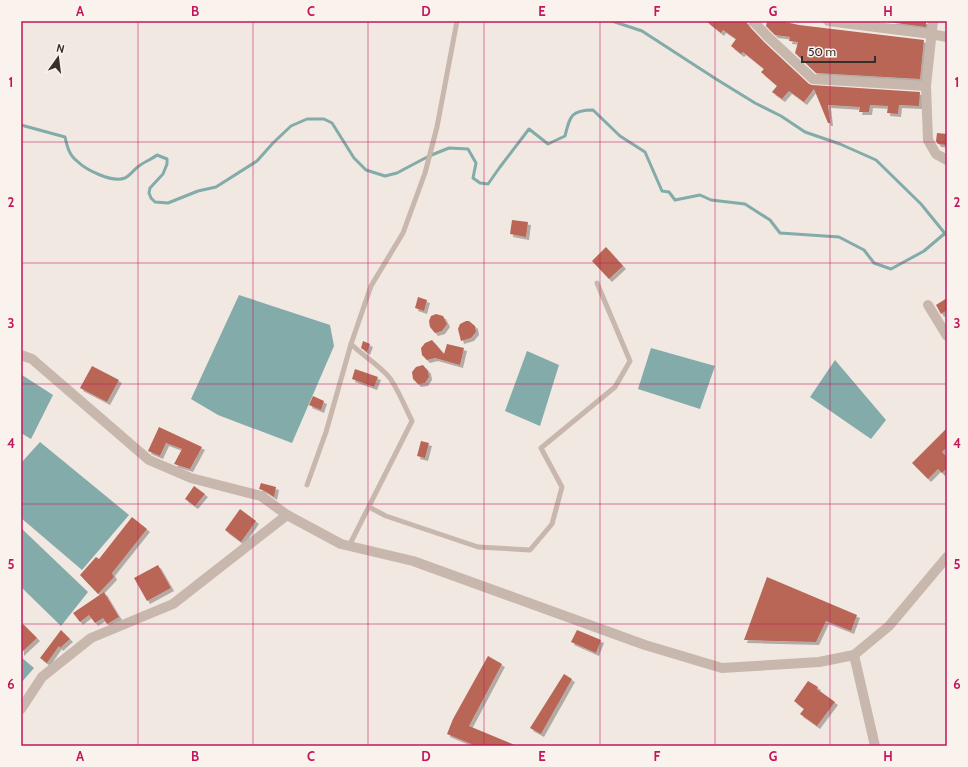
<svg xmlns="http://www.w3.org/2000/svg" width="968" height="767" font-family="Cabin,sans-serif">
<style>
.water{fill:#82aba9}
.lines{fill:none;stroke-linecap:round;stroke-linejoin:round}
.stream{stroke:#82aba9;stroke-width:3}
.building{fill:#b96656;filter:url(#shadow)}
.service{stroke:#c8b7ad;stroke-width:5}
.minor{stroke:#c8b7ad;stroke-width:10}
.grid{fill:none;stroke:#c2185b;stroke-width:1;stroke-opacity:0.55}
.neatline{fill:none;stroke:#c2185b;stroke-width:1.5}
.grid-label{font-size:13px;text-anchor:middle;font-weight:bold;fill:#c2185b}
</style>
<defs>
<filter id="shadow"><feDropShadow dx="3" dy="3" stdDeviation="0" flood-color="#0004"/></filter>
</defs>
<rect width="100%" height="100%" fill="#f1e8e1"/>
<!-- water -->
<g class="water">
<path d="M239 295 330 325 334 346 292 443 218 415 191 399Z"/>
<path d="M651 348 715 366 700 409 638 389Z"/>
<path d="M527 351 559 365 540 426 505 411Z"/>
<path d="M835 360 886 420 871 439 810 397Z"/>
<path d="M22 375 53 395 31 439 21 433Z"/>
<path d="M40 442 129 515 82 570 21 518V463Z"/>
<path d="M21 528 88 592 61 626 21 587Z"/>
<path d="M21 657 34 668 21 683Z"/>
</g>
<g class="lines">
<!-- stream -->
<g class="stream">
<path d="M612 21 642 31 716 79 755 103 781 116 805 132 840 144 876 160 921 204 947 236"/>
<path d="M21 125 65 137C67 146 69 155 77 161 86 170 112 183 125 178 131 175 134 169 139 166 144 162 152 159 157 155L167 159V164L163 174 150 188 149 193 151 198 155 202 168 203 198 191 216 187 257 161 273 143 291 126 307 119H324L332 123 354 158 366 170 385 176 397 173 429 156 449 148 468 149 476 163 473 178 480 183 488 184 500 167 529 129 548 144 565 136C570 116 571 110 593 110L620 136 645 152 662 191 669 192 675 200 700 195 711 200 745 204 770 220 780 233 839 237 864 250 874 263 891 269 924 251 944 234"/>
</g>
</g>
<!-- building -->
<g class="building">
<path d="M706 21H746L748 25 764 42 809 84 812 85 920 92 919 106 899 105 898 114 887 113 888 106 870 105 869 112H859L860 107 828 105 830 123H828L814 89 804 102 789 91 782 99 772 92 777 86 761 72 764 69 743 52 741 54 731 46 736 39 723 30 721 33Z"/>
<path d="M767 21H781L799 25 924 40 920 79 816 73 795 53 798 42 789 41 790 37 775 35 766 26Z"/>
<path d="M880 21H926V27Z"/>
<path d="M937 133 947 134V145L938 144 936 141Z"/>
<path d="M512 220 528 222 526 237 510 234Z"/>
<path d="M606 247 623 266 609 279 592 261Z"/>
<path d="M418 297 427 300 424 311 415 308Z"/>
<path d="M947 298V310L941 314 936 305Z"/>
<path d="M436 314 443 316 447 324 442 331 435 333 430 327 429 321 431 316Z"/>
<path d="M466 321H469L475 326 476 332 471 338 461 341 458 329 460 324Z"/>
<path d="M432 340 444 354 447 344 464 348 460 365 435 358 427 360 422 355 421 348 425 343Z"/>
<path d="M363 341 370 344 367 352 361 348Z"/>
<path d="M423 365 428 371 429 377 425 383 418 384 413 379 412 372 416 367Z"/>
<path d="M92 366 119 380 107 402 80 388Z"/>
<path d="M355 369 378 377 374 387 352 379Z"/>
<path d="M313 396 324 401 321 410 309 405Z"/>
<path d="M159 427 202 447 190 469 174 464 182 449 166 443 160 456 148 451Z"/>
<path d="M947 428V447L942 452 947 457V468L942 473 938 469 928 479 912 463Z"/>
<path d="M421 441 429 443 425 458 417 456Z"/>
<path d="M261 483 276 487 274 497 265 491 259 489Z"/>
<path d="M194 486 205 494 195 506 185 499Z"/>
<path d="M240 509 256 521 241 542 225 530Z"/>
<path d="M132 517 147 529 112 573 114 577 98 594 80 575 96 557 99 559Z"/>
<path d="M158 565 171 588 147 601 134 578Z"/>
<path d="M767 577 857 615 851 631 826 621 816 642 744 640Z"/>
<path d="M104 592 119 617 107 624 103 618 95 623 89 615 80 622 73 613Z"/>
<path d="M21 622 37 638 21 653Z"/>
<path d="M61 630 70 639 60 648 59 646 47 663 40 658Z"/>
<path d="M577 630 601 640 596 653 571 642Z"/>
<path d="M488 656 502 664 469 726 517 746H476L447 734 453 719Z"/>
<path d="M564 674 572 679 541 734 530 728Z"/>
<path d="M808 681 818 687 817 689 835 702 817 726 800 714 804 709 794 701Z"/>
</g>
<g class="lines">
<!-- service -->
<g class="service">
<path d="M307 485 326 432 351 344 371 286 403 233 425 173 437 127 457 21"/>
<path d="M369 507 386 516 478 547 530 550 552 524 562 487 541 448 615 387 630 361 597 283"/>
<path d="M349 546 412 421C406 409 397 387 389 377 378 364 363 356 351 344"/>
</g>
<!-- minor -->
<g class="minor">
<path d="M753 21 768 37 813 79 926 86"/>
<path d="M828 21 931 34 947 37"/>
<path d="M933 21 926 86 928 140 936 154 947 160"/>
<path d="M928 305 947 336"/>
<path d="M21 355 32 359 149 460 191 478 261 496 287 515 341 544 413 561 645 645 722 668 819 662 854 655 889 626 947 557"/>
<path d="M854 655 875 746"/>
<path d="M21 709 42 677 91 638 173 604 287 515"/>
</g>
</g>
<!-- grid -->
<path class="grid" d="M138 21V746M253 21V746M368 21V746M484 21V746M600 21V746M715 21V746M830 21V746M21 142H947M21 263H947M21 384H947M21 504H947M21 624H947"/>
<!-- border -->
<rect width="968" height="767" fill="none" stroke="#f9f2ed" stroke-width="44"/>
<!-- north arrow -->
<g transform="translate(58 58) rotate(14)" stroke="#f9f2ed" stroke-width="3" paint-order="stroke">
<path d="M0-3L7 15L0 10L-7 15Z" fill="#372e2b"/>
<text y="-6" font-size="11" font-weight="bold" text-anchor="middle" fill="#372e2b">N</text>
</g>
<!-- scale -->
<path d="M802 56v6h73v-6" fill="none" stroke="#372e2b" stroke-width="2"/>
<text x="808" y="56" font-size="12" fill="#372e2b" stroke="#f9f2ed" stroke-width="3" paint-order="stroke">50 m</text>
<rect x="22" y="22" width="924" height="723" class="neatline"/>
<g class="grid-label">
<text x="80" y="16">A</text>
<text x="195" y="16">B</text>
<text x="311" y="16">C</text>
<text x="426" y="16">D</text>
<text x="542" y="16">E</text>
<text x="657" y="16">F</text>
<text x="773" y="16">G</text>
<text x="888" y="16">H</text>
<text x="11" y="87">1</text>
<text x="957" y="87">1</text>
<text x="11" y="207">2</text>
<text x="957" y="207">2</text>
<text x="11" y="328">3</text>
<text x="957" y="328">3</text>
<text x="11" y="448">4</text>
<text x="957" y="448">4</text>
<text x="11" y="569">5</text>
<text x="957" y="569">5</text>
<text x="11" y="689">6</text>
<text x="957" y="689">6</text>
<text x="80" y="761">A</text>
<text x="195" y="761">B</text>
<text x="311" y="761">C</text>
<text x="426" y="761">D</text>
<text x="542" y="761">E</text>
<text x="657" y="761">F</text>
<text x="773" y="761">G</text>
<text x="888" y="761">H</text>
</g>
</svg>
